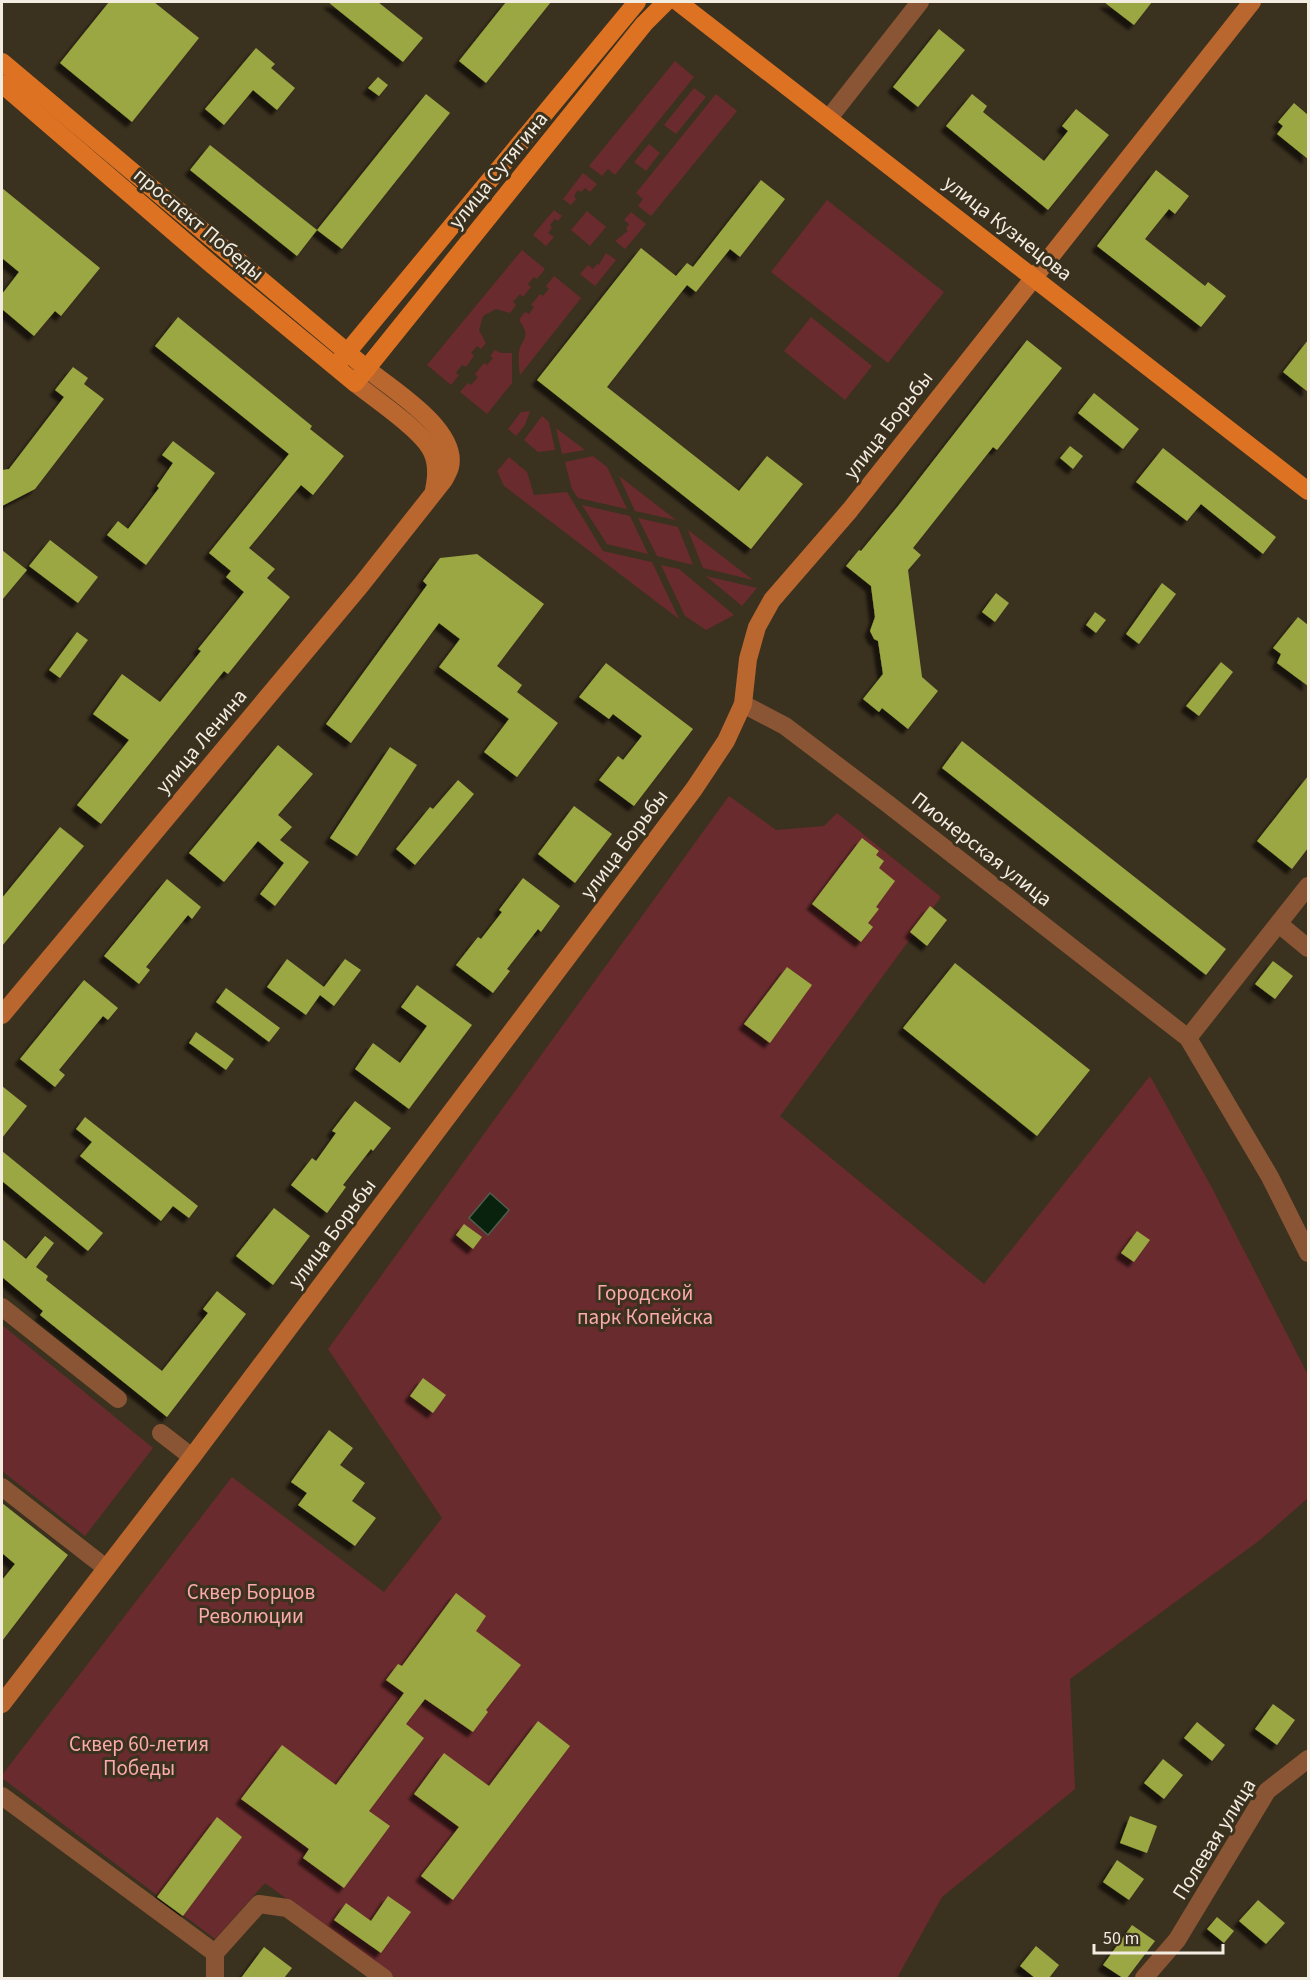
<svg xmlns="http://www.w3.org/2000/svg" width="1310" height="1980" font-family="'Source Sans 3',sans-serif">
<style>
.green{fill:#6a2b2e}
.water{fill:#08220d;stroke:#4e5f4d;stroke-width:1.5}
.building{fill:#9ba742;filter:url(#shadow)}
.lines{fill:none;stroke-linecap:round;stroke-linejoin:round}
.street{stroke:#895535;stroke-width:18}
.secondary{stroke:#b9662f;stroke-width:18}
.primary{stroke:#dd7223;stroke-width:18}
.labels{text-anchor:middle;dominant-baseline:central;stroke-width:6;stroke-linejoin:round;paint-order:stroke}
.street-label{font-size:21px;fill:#f2ece1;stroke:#3b311f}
.park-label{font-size:21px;fill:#faaaaa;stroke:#3b311f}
</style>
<defs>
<filter id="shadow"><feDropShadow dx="-5.5" dy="5.5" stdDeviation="1.5" flood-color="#0009"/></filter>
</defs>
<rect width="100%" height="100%" fill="#3b311f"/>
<!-- green -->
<g class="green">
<path d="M675 61 694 77 615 175 608 169 602 176 589 166Z"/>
<path d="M694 88 706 97 676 134 664 125Z"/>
<path d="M716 94 737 111 651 216 638 206 643 199 636 193Z"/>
<path d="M649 144 660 153 646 171 634 162Z"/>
<path d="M583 173 597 184 590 192 585 188 581 192 578 190 574 196 576 199 571 205 563 199Z"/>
<path d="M827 200 944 292 888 363 771 272Z"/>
<path d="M554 210 562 216 558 221 555 219 550 225 552 228 548 233 554 237 546 246 533 235Z"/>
<path d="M587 211 606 227 590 246 571 230Z"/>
<path d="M631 212 646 224 625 249 615 241 628 231 626 229 629 224 624 220Z"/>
<path d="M522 250 545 269 537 279 534 277 528 284 531 287 523 297 520 294 513 302 516 305 510 313 496 309 483 316 479 330 486 343 481 349 477 346 471 353 474 356 466 367 462 365 456 373 459 375 451 385 427 365Z"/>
<path d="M606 253 616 260 595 286 580 274 588 265 593 269 597 264 599 265Z"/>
<path d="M554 276 581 298 520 375C519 368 518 360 519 353 520 339 533 339 519 320L525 312 529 314 534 307 531 305 540 294 543 296 549 289 546 286Z"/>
<path d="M811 317 872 366 845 400 784 351Z"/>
<path d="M495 350 501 353H512V383L487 414 460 392 468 383 471 385 478 377 475 374 484 363 487 365 493 358 490 356Z"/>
<path d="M530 411 525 425 516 436 508 429 521 412Z"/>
<path d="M542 416 549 422 555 450 538 452 524 440Z"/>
<path d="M556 428 585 450 562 454Z"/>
<path d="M593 456 607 467 627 509 578 498 572 489 565 462Z"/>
<path d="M509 457 527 472 534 495 567 492 603 551 652 562 679 619 504 486 497 471Z"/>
<path d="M619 476 676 520 635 511Z"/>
<path d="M582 505 630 516 648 554 607 544Z"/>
<path d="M638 518 678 527 693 565 657 556Z"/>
<path d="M688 530 753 580 703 568Z"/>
<path d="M661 565 679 569 734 615 706 630 685 616Z"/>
<path d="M706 576 757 588 742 606Z"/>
<path d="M729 796 776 830 824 826 837 813 941 897 780 1116 984 1284 1150 1076 1212 1188 1308 1375V1498L1260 1540 1070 1679 1075 1789 942 1897 897 1978H395L265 1883 215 1939 2 1778V1775L232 1477 384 1592 442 1518 328 1349Z"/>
<path d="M2 1325 153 1448 85 1536 2 1471Z"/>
</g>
<!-- water -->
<path class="water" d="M490 1193 509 1210 488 1235 469 1218Z"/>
<!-- building -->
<g class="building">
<path d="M109 2H154L199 38 132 122 60 63Z"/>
<path d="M328 2H378L423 38 403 62Z"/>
<path d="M506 2H551L486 83 459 61Z"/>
<path d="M1104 2H1152L1134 25Z"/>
<path d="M939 29 965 50 918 107 893 87Z"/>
<path d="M256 48 275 64 271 68 295 88 277 110 253 90 224 125 205 109Z"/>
<path d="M378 77 388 85 379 96 368 88Z"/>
<path d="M426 94 450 113 342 249 317 230Z"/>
<path d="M972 94 987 106 983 112 1044 161 1068 131 1062 126 1076 109 1109 135 1048 210 946 126Z"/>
<path d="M1294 103 1308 115V159L1277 134 1283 126 1278 122Z"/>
<path d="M210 145 317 230 297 256 190 170Z"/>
<path d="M1156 170 1189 196 1175 214 1169 209 1145 239 1205 286 1208 282 1226 296 1201 327 1097 246Z"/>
<path d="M761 180 785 199 740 257 730 249 696 292 687 285 607 387 739 491 767 456 803 484 751 549 537 380 641 248 676 276 687 263 693 267Z"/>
<path d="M2 188 100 268 61 316 55 311 34 336 2 309V294L19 272 2 258Z"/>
<path d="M178 317 312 426 310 429 344 456 313 495 301 485 249 548 275 569 267 578 290 597 228 674 224 671 101 824 77 805 129 740 93 714 122 674 160 702 201 651 198 649 244 592 226 577 231 571 209 553 289 454 155 346Z"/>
<path d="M1027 340 1062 368 997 450 993 447 913 548 921 555 908 570 922 677 938 691 908 729 882 708 879 712 863 699 883 674 878 641 874 639 870 631 875 617 871 586 846 566 859 550 861 551 898 506Z"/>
<path d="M1308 340V392L1283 372Z"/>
<path d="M73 367 88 378 84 384 104 399 35 489 2 506V470L9 469 64 397 55 390Z"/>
<path d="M1094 393 1139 429 1123 449 1078 413Z"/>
<path d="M173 441 215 473 146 565 107 535 118 521 128 529 159 488 157 486 173 463 162 455Z"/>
<path d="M1070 446 1083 456 1073 469 1060 458Z"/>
<path d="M1163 448 1276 537 1263 554 1201 504 1187 521 1136 482Z"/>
<path d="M50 540 98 577 78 603 29 566Z"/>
<path d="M2 550 27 570 2 600Z"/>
<path d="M477 554 544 604 497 666 522 685 517 692 558 723 517 777 484 752 509 719 439 667 460 639 439 623 351 743 326 724 427 585 423 581 440 558Z"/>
<path d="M1162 583 1176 594 1139 644 1126 634Z"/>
<path d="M996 593 1009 603 995 622 982 612Z"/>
<path d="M1095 612 1106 620 1096 633 1086 625Z"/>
<path d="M1298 617 1308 625V686L1277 663 1281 654 1273 648Z"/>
<path d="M77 632 88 640 60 678 49 670Z"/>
<path d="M1221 662 1233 672 1199 716 1186 706Z"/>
<path d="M606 663 693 729 634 806 599 780 618 756 623 760 642 736 613 714 609 719 579 697Z"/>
<path d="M962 741 1226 949 1206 975 942 768Z"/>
<path d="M278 745 313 774 278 815 292 827 280 840 309 862 275 906 260 894 284 863 258 841 224 882 189 853Z"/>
<path d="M390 747 417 765 357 856 330 838Z"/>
<path d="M1308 776V848L1292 869 1257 841Z"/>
<path d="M458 780 474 794 415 865 396 849 430 807 433 809Z"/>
<path d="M574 806 612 834 575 883 538 854Z"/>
<path d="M60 827 84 846 2 946V898Z"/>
<path d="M862 838 879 851 876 855 884 861 879 868 895 881 876 907 879 909 868 923 873 927 861 942 812 904Z"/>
<path d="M523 878 560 906 541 932 538 929 507 969 510 971 493 993 456 965 478 937 481 939 502 912 499 910Z"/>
<path d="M167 879 201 907 192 919 188 915 146 967 150 970 139 984 104 956Z"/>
<path d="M930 906 947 920 927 946 910 932Z"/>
<path d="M287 959 324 987 345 959 361 970 334 1006 320 995 306 1015 267 987Z"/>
<path d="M1273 961 1293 976 1275 999 1255 984Z"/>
<path d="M955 963 1090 1070 1037 1136 903 1028Z"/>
<path d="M787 967 812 985 770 1043 744 1024Z"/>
<path d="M84 980 118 1008 108 1020 103 1016 59 1070 65 1075 55 1087 20 1059Z"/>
<path d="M417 985 472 1025 409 1109 355 1069 373 1043 400 1063 427 1026 401 1007Z"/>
<path d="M226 988 280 1028 269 1042 216 1002Z"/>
<path d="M196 1032 234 1059 226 1070 189 1043Z"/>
<path d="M2 1086 27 1106 2 1138Z"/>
<path d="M355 1101 391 1128 373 1151 371 1149 343 1185 346 1187 327 1213 291 1185 312 1158 316 1161 336 1133 332 1131Z"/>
<path d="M85 1117 198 1206 189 1218 173 1206 161 1221 80 1156 92 1142 76 1129Z"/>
<path d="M2 1151 103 1233 88 1251 2 1181Z"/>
<path d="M274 1208 310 1236 273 1285 236 1256Z"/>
<path d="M464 1224 482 1237 473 1249 456 1235Z"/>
<path d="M1137 1231 1150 1240 1134 1262 1121 1253Z"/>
<path d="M45 1236 54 1243 36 1267 48 1276 46 1280 162 1371 208 1313 203 1309 217 1291 246 1314 167 1417 40 1315 43 1311 2 1277V1239L26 1259Z"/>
<path d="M423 1378 446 1395 433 1413 410 1396Z"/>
<path d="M329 1430 353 1448 340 1465 365 1483 352 1501 376 1518 355 1546 298 1505 307 1493 291 1482Z"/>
<path d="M2 1503 68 1555 2 1641V1580L15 1564 2 1553Z"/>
<path d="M456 1593 486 1616 476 1631 521 1665 486 1710 488 1712 473 1732 425 1699 406 1724 424 1738 369 1811 390 1826 344 1888 303 1858 309 1849 241 1799 282 1745 336 1785 404 1693 386 1680 398 1664 402 1666Z"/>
<path d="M1273 1704 1295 1720 1277 1745 1255 1729Z"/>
<path d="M538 1721 570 1746 453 1900 421 1876 459 1827 414 1794 444 1753 489 1786Z"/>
<path d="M1197 1722 1225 1745 1212 1761 1184 1738Z"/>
<path d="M1163 1759 1183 1775 1164 1799 1144 1783Z"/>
<path d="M1130 1816 1157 1826 1147 1853 1120 1843Z"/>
<path d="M217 1817 242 1837 183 1916 157 1897Z"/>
<path d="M1117 1860 1144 1879 1129 1900 1103 1882Z"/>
<path d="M388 1896 411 1912 381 1953 334 1920 346 1903 371 1921Z"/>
<path d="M1258 1900 1285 1923 1266 1944 1239 1921Z"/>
<path d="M1217 1917 1234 1931 1224 1943 1207 1929Z"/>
<path d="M1132 1925 1155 1941 1127 1978H1123L1103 1965Z"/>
<path d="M1036 1946 1059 1965 1049 1978H1035L1020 1966Z"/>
<path d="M264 1947 292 1968 284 1978H241Z"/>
</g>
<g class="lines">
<!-- street -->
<g class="street">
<path d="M829 118 920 2"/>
<path d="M743 704 785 726 888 804 1188 1038 1270 1177 1308 1253"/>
<path d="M1279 924 1308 948"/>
<path d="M1188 1038 1308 886"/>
<path d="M2 1307 118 1399"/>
<path d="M161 1433 192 1457"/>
<path d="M2 1487 106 1568"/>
<path d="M2 1796 215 1953"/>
<path d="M215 1978V1953L259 1904 287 1908 384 1978"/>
<path d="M1144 1978 1177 1940 1267 1791 1308 1759"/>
</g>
<!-- secondary -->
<g class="secondary">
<path d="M355 383C375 399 418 428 430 448 438 461 437 476 434 490"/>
<path d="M2 1015 361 585 444 480C446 476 449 471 450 467 459 430 392 389 367 369"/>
<path d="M2 1704 192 1457 694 789 726 741 743 704 748 659 757 627 772 600 850 510 1252 2"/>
</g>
<!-- primary -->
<g class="primary">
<path d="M678 2 1308 491"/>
<path d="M2 62 367 369"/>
<path d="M2 84 211 264 355 383 644 24 666 2"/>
<path d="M340 361 637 2"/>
</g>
</g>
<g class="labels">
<!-- street labels -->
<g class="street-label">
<text transform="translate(498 170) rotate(-51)">улица Сутягина</text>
<text transform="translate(199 224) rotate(40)">проспект Победы</text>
<text transform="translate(1008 228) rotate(38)">улица Кузнецова</text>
<text transform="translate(888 425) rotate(-52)">улица Борьбы</text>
<text transform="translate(201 741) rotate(-50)">улица Ленина</text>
<text transform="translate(624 844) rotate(-53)">улица Борьбы</text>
<text transform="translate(982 849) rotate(38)">Пионерская улица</text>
<text transform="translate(332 1233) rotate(-53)">улица Борьбы</text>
<text transform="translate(1214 1839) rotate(-58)">Полевая улица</text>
</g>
<!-- park labels -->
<g class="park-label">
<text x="645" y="1293">Городской<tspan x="645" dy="24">парк Копейска</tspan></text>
<text x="251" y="1592">Сквер Борцов<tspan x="251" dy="24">Революции</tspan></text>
<text x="139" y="1744">Сквер 60-летия<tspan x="139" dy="24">Победы</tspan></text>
</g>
</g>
<!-- border -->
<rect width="1310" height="1980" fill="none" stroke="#f2ece1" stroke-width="6"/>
<!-- scale -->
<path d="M1094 1944v9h129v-9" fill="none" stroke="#f2ece1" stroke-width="3"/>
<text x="1103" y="1944" font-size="18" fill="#f2ece1" stroke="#3b311f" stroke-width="4.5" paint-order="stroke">50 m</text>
</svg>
